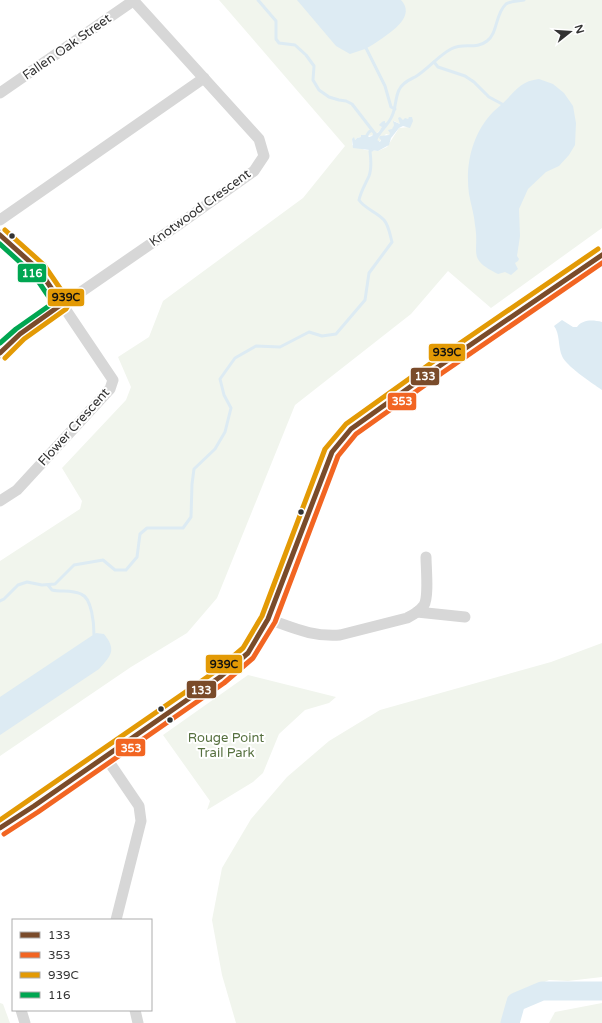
<svg xmlns="http://www.w3.org/2000/svg" width="602" height="1023" font-family="'Varela Round',sans-serif">
<style>
.green{fill:#f1f5ed;fill-rule:evenodd}
.water{fill:#ddebf3}
.lines{fill:none;stroke-linecap:round;stroke-linejoin:round}
.stream{stroke:#ddebf3;stroke-width:3}
.river{stroke:#ddebf3;stroke-width:19}
.minor{stroke:#d7d7d7;stroke-width:11}
.bus-1-casing{stroke:#fff;stroke-width:8}
.bus-2-casing{stroke:#fff;stroke-width:8}
.bus-3-casing{stroke:#fff;stroke-width:8}
.bus-4-casing{stroke:#fff;stroke-width:8}
.bus-1{stroke:#7a4b2a;stroke-width:5}
.bus-2{stroke:#f26522;stroke-width:5}
.bus-3{stroke:#e39a05;stroke-width:5}
.bus-4{stroke:#00a651;stroke-width:5}
.bus-dot{fill:#333;stroke:#fff;stroke-width:1.5}
.labels{text-anchor:middle;dominant-baseline:central;stroke-width:4;stroke-linejoin:round;paint-order:stroke}
.street-label{font-size:13px;fill:#333;stroke:#fff}
.park-label{font-size:13px;fill:#56703f;stroke:#fff}
.line-badge{stroke:#fff;stroke-width:1.5}
.badge-label{font-size:11px;text-anchor:middle;font-weight:bold;fill:#fff}
.pale-badge-label{font-size:11px;text-anchor:middle;font-weight:bold;fill:#111}
</style>
<rect width="100%" height="100%" fill="#fff"/>
<!-- green -->
<g class="green">
<path d="M219 0H602V228L491 308 448 271 411 314 295 405 217 598 187 633 131 667 0 756V561L80 509 82 501 62 468 126 400 131 387 118 357 149 337 163 301 303 198 345 146ZM409 118H411L409 127 399 128 387 147 378 151 365 150 352 145V139L355 140 357 138 361 137V135C378 138 377 132 388 122L377 136 376 139 379 142 386 134 389 135C392 131 395 126 394 121L400 124V120H408Z"/>
<path d="M602 643V977L568 981 549 980 538 985 525 998 514 1023H236L222 975 212 920 222 868 251 819 287 777 329 741 380 710 551 662Z"/>
<path d="M248 675 336 697 329 703 305 710 279 734 263 773 253 782 207 810 210 801 163 735Z"/>
<path d="M0 1003 3 1004 10 1023H0Z"/>
<path d="M602 1003V1023H549L555 1012Z"/>
</g>
<!-- water -->
<g class="water">
<path d="M297 0H401C415 15 395 29 384 37 378 41 371 46 365 49 360 51 355 52 350 54L336 46Z"/>
<path d="M539 79 553 84 564 93 573 106 576 123 575 145 569 155 559 166 546 172 528 189 519 209 520 236 517 256 519 259 518 261 515 263 518 269 511 275 505 272 498 274C466 258 480 254 475 225 474 214 471 205 469 194 465 165 472 134 493 112 496 109 499 107 502 104 515 92 520 81 539 79Z"/>
<path d="M400 117 403 120 405 118 408 119 409 117H412L413 121 410 128 403 126 399 128 391 138 389 145 378 151 353 148 352 139 354 137 355 140 357 138 361 137V135H367L369 137 372 136 374 133 376 134 379 132 382 127 379 125C381 123 382 121 385 121V123L389 122 377 136 376 139 380 142 381 140 379 138 380 136 389 135 390 133 388 130 392 129 394 125 393 121 400 124 398 118Z"/>
<path d="M562 320 573 327H577C583 319 593 320 602 322V390C592 383 566 366 562 356 558 347 560 333 554 326Z"/>
<path d="M96 633 104 634C117 650 111 656 99 669L0 735V697Z"/>
</g>
<g class="lines">
<!-- stream -->
<g class="stream">
<path d="M258 0 276 21V39L279 43 295 45 306 55 314 66 313 80 319 90 329 97 339 100 346 101 352 104 376 135"/>
<path d="M366 48 385 86 391 107 395 109"/>
<path d="M434 62 438 67 465 76 474 82 489 97 502 104"/>
<path d="M367 135 369 132 372 130"/>
<path d="M375 142C378 132 388 126 392 116 396 108 395 98 399 90 402 83 409 80 415 77 428 69 438 56 451 49 463 42 476 50 487 41 498 33 495 14 506 4 510 1 519 1 524 0"/>
<path d="M48 585 52 590C61 592 72 590 81 594 92 598 94 624 94 635"/>
<path d="M0 601 4 599 18 585 27 582 42 585 55 584 74 565 103 560 115 570H126L137 557 140 534 147 528H183L191 517 192 484 194 469 215 449 225 432 231 408 224 395 220 379 235 358 256 346 280 347 309 332 322 336 336 334 365 300 369 273 392 242C390 235 389 226 384 220 377 212 365 209 359 200 361 191 365 185 369 176 372 168 371 159 370 151L372 150"/>
</g>
<!-- river -->
<path class="river" d="M510 1023 516 1002 542 991H602"/>
<!-- minor -->
<g class="minor">
<path d="M0 93 133 1"/>
<path d="M0 220 204 78"/>
<path d="M0 235 39 270 113 380 110 389 17 490 0 501"/>
<path d="M0 353 20 334 181 223 254 171 264 156 259 139 133 0"/>
<path d="M417 612 465 617"/>
<path d="M268 619C294 628 312 637 340 635L407 618C413 615 420 611 424 605 429 597 426 567 426 557"/>
<path d="M105 756 139 806 141 821 116 920"/>
<path d="M0 828 34 806 220 677 248 653 268 619 332 452 351 429 438 367 602 255"/>
<path d="M21 1010 25 1023"/>
<path d="M135 1010 138 1023"/>
</g>
<!-- bus-1 casing -->
<g class="bus-1-casing">
<g id="bus-1">
<path d="M0 235 39 270 62 304"/>
<path d="M0 353 20 334 62 304"/>
<path d="M0 828 34 806 220 677 248 653 268 619 332 452 351 429 438 367 602 255"/>
</g>
</g>
<!-- bus-2 casing -->
<g class="bus-2-casing">
<path id="bus-2" d="M4 834 38 812 224 683 253 658 275 622 338 456 356 434 442 373 602 263"/>
</g>
<!-- bus-3 casing -->
<g class="bus-3-casing">
<g id="bus-3">
<path d="M5 230 44 265 68 300 69 304 66 309 24 339 5 358"/>
<path d="M0 820 216 671 243 648 262 616 325 449 346 424 434 361 598 249"/>
</g>
</g>
<!-- bus-4 casing -->
<g class="bus-4-casing">
<path id="bus-4" d="M0 244 34 275 53 303 16 329 0 343"/>
</g>
<!-- bus-1 -->
<use href="#bus-1" class="bus-1"/>
<!-- bus-2 -->
<use href="#bus-2" class="bus-2"/>
<!-- bus-3 -->
<use href="#bus-3" class="bus-3"/>
<!-- bus-4 -->
<use href="#bus-4" class="bus-4"/>
</g>
<!-- markers -->
<g class="bus-dot">
<circle cx="12" cy="236" r="3.5"/>
<circle cx="301" cy="512" r="3.5"/>
<circle cx="161" cy="709" r="3.5"/>
<circle cx="170" cy="720" r="3.5"/>
</g>
<g class="labels">
<!-- street labels -->
<g class="street-label">
<text transform="translate(67 47) rotate(-35)">Fallen Oak Street</text>
<text transform="translate(200 208) rotate(-36)">Knotwood Crescent</text>
<text transform="translate(74 427) rotate(-48)">Flower Crescent</text>
</g>
<!-- park labels -->
<g class="park-label">
<text x="226" y="738">Rouge Point<tspan x="226" dy="15">Trail Park</tspan></text>
</g>
</g>
<g class="line-badge">
<rect x="17" y="263" width="30" height="20" rx="4" fill="#00a651"/>
<rect x="47" y="288" width="38" height="19" rx="4" fill="#e39a05"/>
<rect x="428" y="343" width="38" height="19" rx="4" fill="#e39a05"/>
<rect x="410" y="367" width="30" height="19" rx="4" fill="#7a4b2a"/>
<rect x="387" y="392" width="30" height="19" rx="4" fill="#f26522"/>
<rect x="205" y="654" width="38" height="20" rx="4" fill="#e39a05"/>
<rect x="186" y="680" width="31" height="19" rx="4" fill="#7a4b2a"/>
<rect x="115" y="738" width="31" height="19" rx="4" fill="#f26522"/>
</g>
<g class="badge-label">
<text x="32" y="277">116</text>
<text x="425" y="380">133</text>
<text x="402" y="405">353</text>
<text x="201" y="694">133</text>
<text x="131" y="752">353</text>
</g>
<g class="pale-badge-label">
<text x="66" y="301">939C</text>
<text x="447" y="356">939C</text>
<text x="224" y="668">939C</text>
</g>
<!-- legend -->
<rect x="12" y="919" width="140" height="92" fill="#ffffff" stroke="#adadad"/>
<rect x="20" y="932" width="20" height="6" fill="#7a4b2a" stroke="#adadad"/>
<text x="48" y="939" font-size="12" fill="#333333">133</text>
<rect x="20" y="952" width="20" height="6" fill="#f26522" stroke="#adadad"/>
<text x="48" y="959" font-size="12" fill="#333333">353</text>
<rect x="20" y="972" width="20" height="6" fill="#e39a05" stroke="#adadad"/>
<text x="48" y="979" font-size="12" fill="#333333">939C</text>
<rect x="20" y="992" width="20" height="6" fill="#00a651" stroke="#adadad"/>
<text x="48" y="999" font-size="12" fill="#333333">116</text>
<!-- north arrow -->
<g transform="translate(570 32) rotate(73)" stroke="#ffffff" stroke-width="3" paint-order="stroke">
<path d="M0-3L7 15L0 10L-7 15Z" fill="#333333"/>
<text y="-6" font-size="11" font-weight="bold" text-anchor="middle" fill="#333333">N</text>
</g>
</svg>
